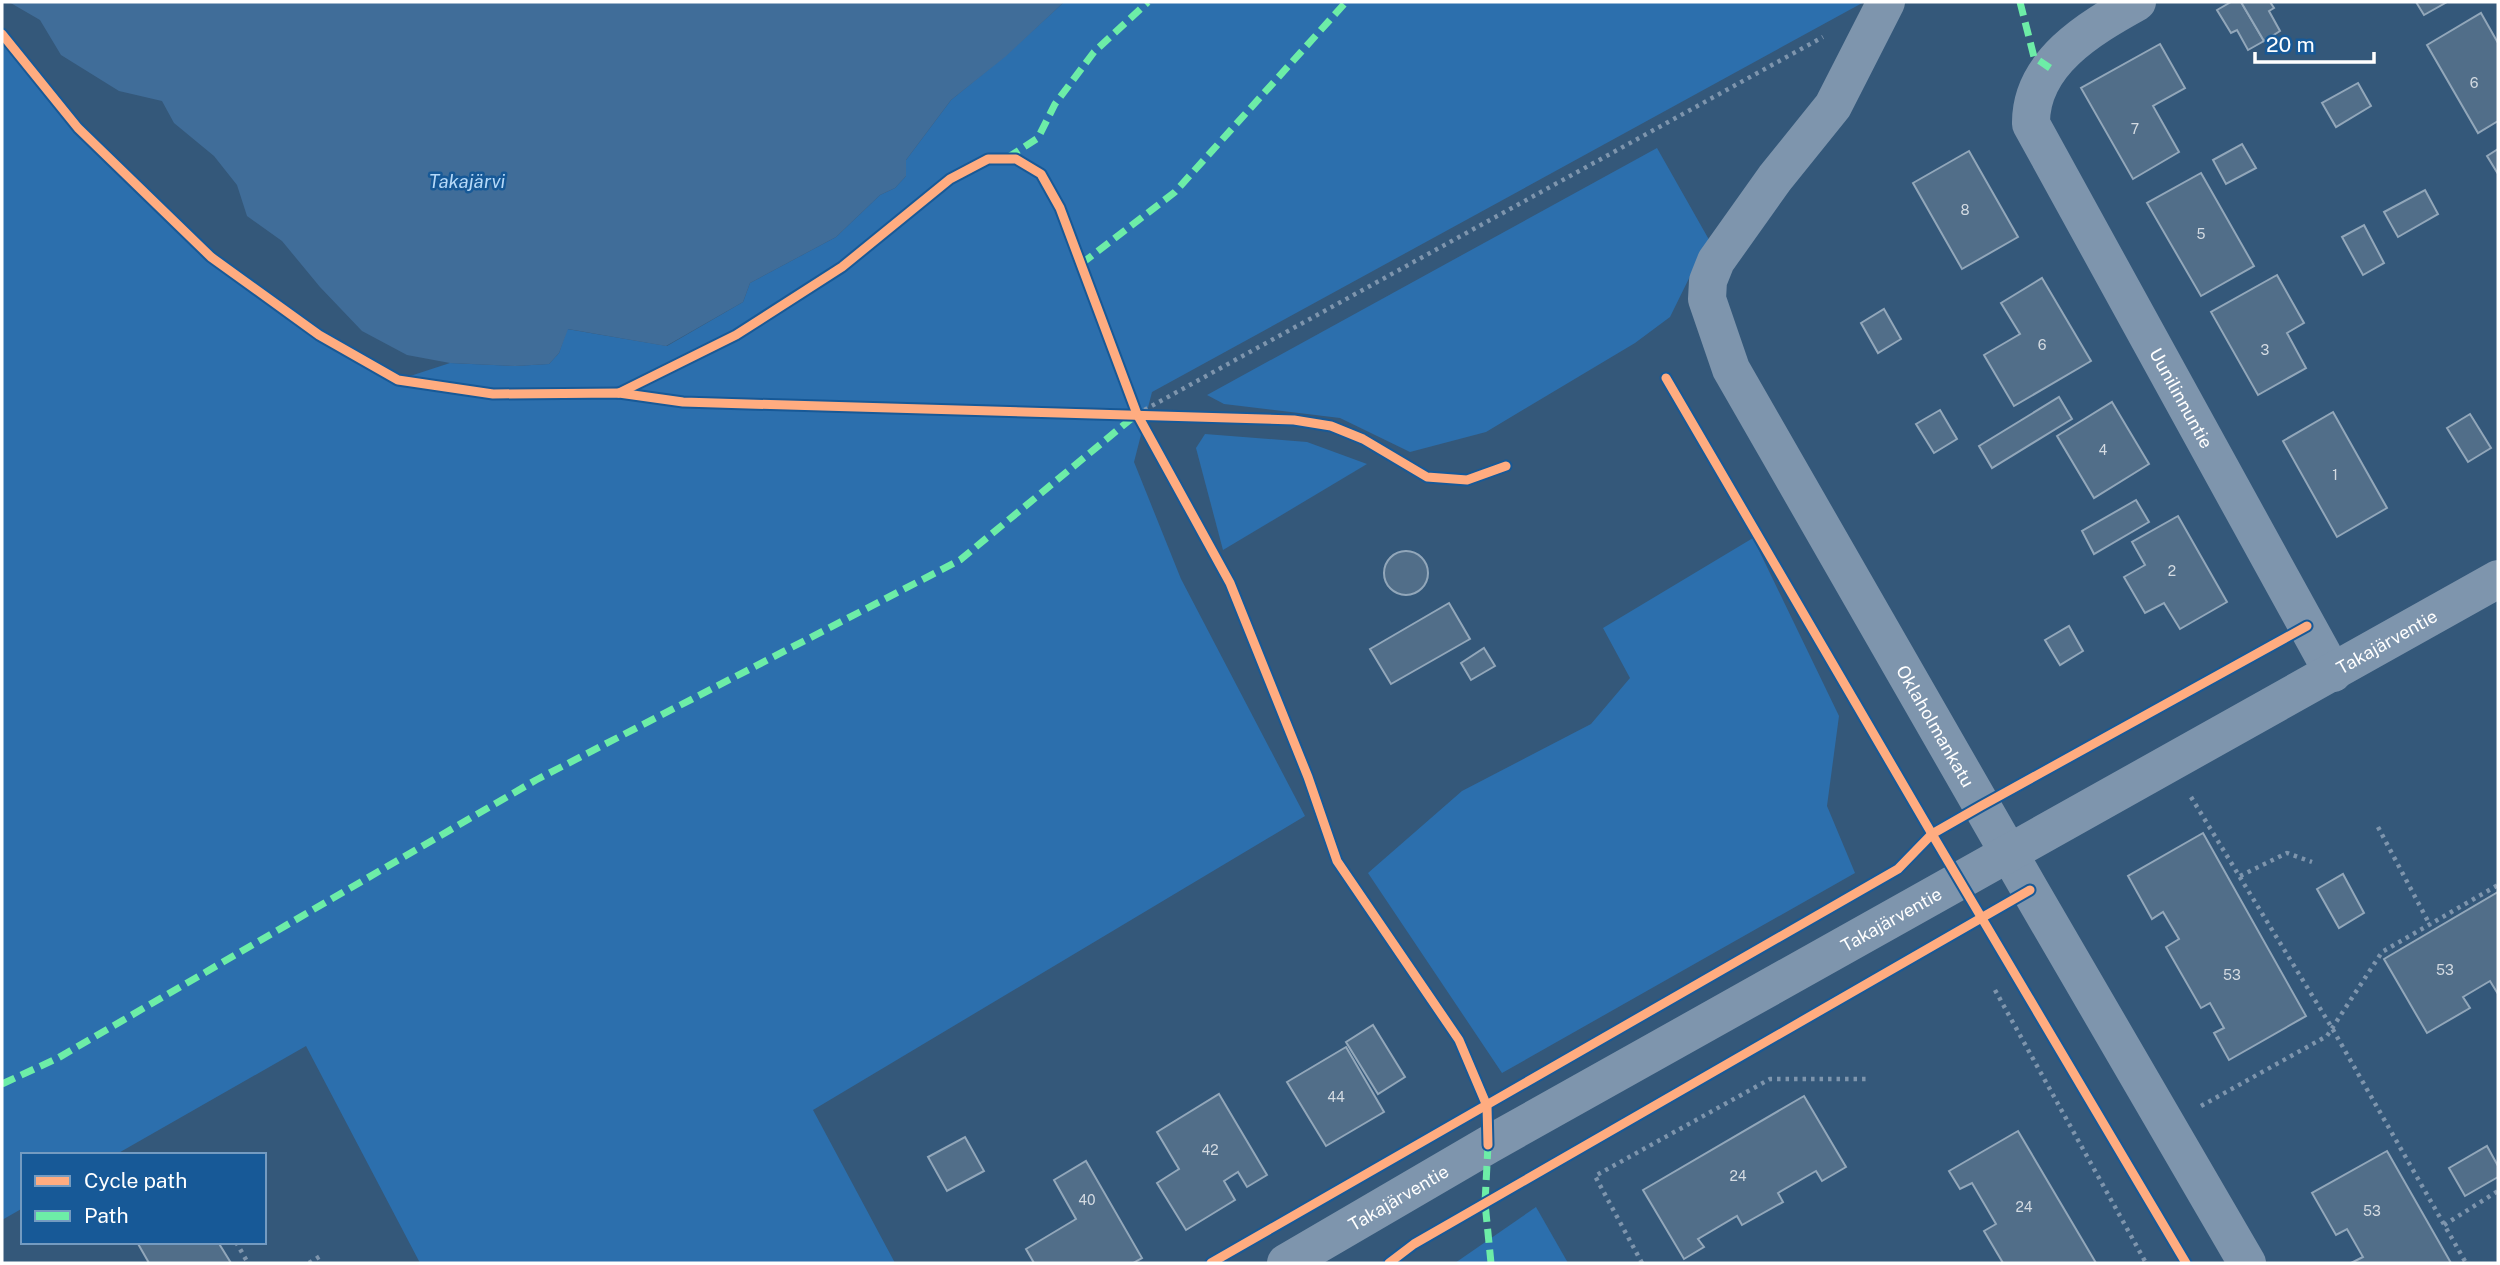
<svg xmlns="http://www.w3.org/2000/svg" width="2500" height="1265" font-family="'Public Sans',sans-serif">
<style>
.green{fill:#2c6fad}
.water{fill:#406d99}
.building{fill:#516e89;stroke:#92a7ba;stroke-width:2}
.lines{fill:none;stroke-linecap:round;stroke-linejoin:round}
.path{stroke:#7e95ad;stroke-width:4.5;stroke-dasharray:3.5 5;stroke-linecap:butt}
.minor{stroke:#7e95ad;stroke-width:38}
.quiet{stroke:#6deda7;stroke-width:7;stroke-dasharray:14 7;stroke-linecap:butt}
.cycleway-casing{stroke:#175997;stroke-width:13}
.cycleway{stroke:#ffac80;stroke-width:9}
.labels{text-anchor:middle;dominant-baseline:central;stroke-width:5;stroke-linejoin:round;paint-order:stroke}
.number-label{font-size:14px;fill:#d4dbe2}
.street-label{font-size:18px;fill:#fff;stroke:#175997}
.water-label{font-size:19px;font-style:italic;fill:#b6d9f8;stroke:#175997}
</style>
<rect width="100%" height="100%" fill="#34587a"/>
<!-- green -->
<g class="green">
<path d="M1064 2H1864L1152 392 1134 462 1181 579 1305 816 813 1110 895 1263H420L306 1046 115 1155H23V1208L2 1220V34L78 128 211 257 319 335 398 380 450 363 515 366 549 364 559 353 567 329 667 346 743 302 750 283 836 237 880 195 895 188 906 176V160L951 100 1005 56Z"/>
<path d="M1657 148 1712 245 1698 260 1670 317 1635 343 1486 432 1410 452 1340 418 1224 404 1207 395Z"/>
<path d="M1205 434 1307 442 1367 464 1223 550 1196 448Z"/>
<path d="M1753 538 1839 716 1827 806 1855 873 1502 1073 1368 873 1462 791 1591 724 1630 678 1603 628Z"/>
<path d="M1536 1207 1568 1263H1455Z"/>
</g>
<!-- water -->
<path class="water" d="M9 2H1064L1005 57 951 100 906 160V176L895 188 880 195 836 237 750 283 743 302 666 346 568 329 559 353 549 364 515 366 450 363 407 355 362 331 320 287 282 241 247 216 237 185 214 156 174 123 162 101 119 91 61 55 40 20Z"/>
<!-- building -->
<g class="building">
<path d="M2231 2H2241L2264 41 2248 50 2237 30 2231 33 2217 10Z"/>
<path d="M2241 2H2270L2274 8 2269 11 2280 31 2264 41Z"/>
<path d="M2416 2H2447L2424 15Z"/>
<path d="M2481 13 2498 43V121L2478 133 2427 45Z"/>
<path d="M2160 44 2185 88 2153 106 2179 152 2133 179 2081 88Z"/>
<path d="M2358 83 2371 106 2336 127 2322 103Z"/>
<path d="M2242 144 2256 168 2226 184 2213 160Z"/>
<path d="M2498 149V174L2487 156Z"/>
<path d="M1969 151 2018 237 1962 269 1913 183Z"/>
<path d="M2201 173 2254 266 2201 296 2147 203Z"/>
<path d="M2425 190 2438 214 2398 237 2384 212Z"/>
<path d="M2364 225 2384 263 2363 275 2342 237Z"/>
<path d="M2277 275 2304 323 2287 333 2306 368 2258 395 2211 312Z"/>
<path d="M2042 278 2091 361 2014 406 1984 355 2020 334 2001 303Z"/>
<path d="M1884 309 1901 339 1878 353 1861 323Z"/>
<path d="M2059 397 2072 419 1992 468 1979 446Z"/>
<path d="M2112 402 2149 464 2094 498 2057 436Z"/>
<path d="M1940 410 1957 439 1934 453 1916 424Z"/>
<path d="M2333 412 2387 508 2337 537 2283 441Z"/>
<path d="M2470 414 2491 448 2468 462 2447 428Z"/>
<path d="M2136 500 2149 522 2094 554 2082 531Z"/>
<path d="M2178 516 2227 602 2180 629 2164 603 2145 613 2124 577 2145 565 2132 542Z"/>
<circle cx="1406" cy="573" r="22"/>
<path d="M1449 603 1470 639 1391 684 1370 649Z"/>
<path d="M2069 626 2083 651 2060 665 2045 640Z"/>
<path d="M1484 648 1495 666 1471 680 1461 663Z"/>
<path d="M2203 833 2306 1016 2229 1060 2214 1033 2224 1028 2210 1003 2201 1008 2166 947 2179 939 2163 912 2152 919 2128 876Z"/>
<path d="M2343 874 2364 913 2339 928 2317 889Z"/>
<path d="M2498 892V994L2490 981 2463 997 2470 1008 2427 1033 2384 959Z"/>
<path d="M1373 1025 1405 1077 1378 1094 1346 1042Z"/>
<path d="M1346 1047 1384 1112 1326 1146 1287 1082Z"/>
<path d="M1219 1094 1267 1175 1247 1187 1238 1172 1224 1181 1235 1200 1186 1230 1157 1183 1179 1169 1157 1132Z"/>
<path d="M1804 1096 1846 1167 1822 1181 1816 1171 1778 1193 1783 1202 1742 1225 1737 1216 1698 1239 1704 1247 1684 1259 1643 1190Z"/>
<path d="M2018 1131 2096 1263H2003L1984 1231 1996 1224 1972 1183 1960 1189 1949 1171Z"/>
<path d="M965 1137 984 1171 947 1191 928 1157Z"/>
<path d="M2487 1146 2498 1166V1177L2465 1196 2449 1168Z"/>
<path d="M2387 1151 2451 1263H2351L2363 1257 2347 1229 2336 1235 2312 1193Z"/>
<path d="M1086 1161 1142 1258 1133 1263H1034L1026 1249 1076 1219 1054 1180Z"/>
<path d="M137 1242H218L231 1263H149Z"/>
</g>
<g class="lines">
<!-- path -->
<g class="path">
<path d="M1137 414 1823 37"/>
<path d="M2191 797 2332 1028 2466 1263"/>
<path d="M2378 827 2430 925"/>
<path d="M2240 876 2287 853 2312 862"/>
<path d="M1995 990 2146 1263"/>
<path d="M2201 1106 2327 1036 2382 952 2498 885"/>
<path d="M2444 1225 2498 1191"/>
<path d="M236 1242 248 1263"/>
<path d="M309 1263 322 1255"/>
<path d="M1642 1263 1595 1176 1770 1079H1866"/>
</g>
<!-- minor -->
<g class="minor">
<path id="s1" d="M1886 2 1833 106 1775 178 1716 261 1708 281 1707 299 1731 369 2030 890 2247 1263"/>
<path id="s2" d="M2137 2C2090 28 2030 63 2031 124L2333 673"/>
<path id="s3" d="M1286 1263 1488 1145 2498 579"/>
</g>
<!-- quiet -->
<g class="quiet">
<path d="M2020 2 2034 57 2050 68"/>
<path d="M1007 158 1038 138 1055 104 1094 52 1148 2"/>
<path d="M1081 264 1175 192 1346 2"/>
<path d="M2 1084 58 1058 536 780 960 560 1137 414"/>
<path d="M1488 1145 1485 1203 1491 1263"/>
</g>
<!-- cycleway casing -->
<g class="cycleway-casing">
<g id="cycleway">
<path d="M2 34 78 128 211 257 319 335 398 380 493 394 619 393 683 402 1294 420 1331 426 1363 439 1427 477 1467 480 1506 466"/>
<path d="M1666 378 1932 834 2186 1263"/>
<path d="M619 393 736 335 842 267 950 179 988 159H1016L1041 174 1060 208 1137 414 1230 583 1308 777 1337 861 1459 1040 1487 1106 1488 1145"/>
<path d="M1211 1263 1898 869 1932 834 1981 806 2307 626"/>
<path d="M1389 1263 1414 1244 2030 890"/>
</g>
</g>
<!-- cycleway -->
<use href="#cycleway" class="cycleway"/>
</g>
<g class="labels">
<!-- number labels -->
<g class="number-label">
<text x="2474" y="83">6</text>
<text x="2135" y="129">7</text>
<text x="1965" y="210">8</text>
<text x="2201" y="234">5</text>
<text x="2042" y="345">6</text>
<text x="2265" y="350">3</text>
<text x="2103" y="450">4</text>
<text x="2335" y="475">1</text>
<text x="2172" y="571">2</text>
<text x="2445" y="970">53</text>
<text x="2232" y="975">53</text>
<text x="1336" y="1097">44</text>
<text x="1210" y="1150">42</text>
<text x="1738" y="1176">24</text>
<text x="1087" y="1200">40</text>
<text x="2024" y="1207">24</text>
<text x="2372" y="1211">53</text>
</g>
<!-- street labels -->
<g class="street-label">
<text stroke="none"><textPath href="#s2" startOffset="483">Uunilinnuntie</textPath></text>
<text stroke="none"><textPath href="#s3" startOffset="1264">Takajärventie</textPath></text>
<text stroke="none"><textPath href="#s1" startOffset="836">Oklaholmankatu</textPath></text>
<text stroke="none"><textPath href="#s3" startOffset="696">Takajärventie</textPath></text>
<text stroke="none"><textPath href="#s3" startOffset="130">Takajärventie</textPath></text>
</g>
<!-- water labels -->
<g class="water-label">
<text x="467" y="181">Takajärvi</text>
</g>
</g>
<!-- border -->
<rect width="2500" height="1265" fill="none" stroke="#ffffff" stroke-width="7"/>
<!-- legend -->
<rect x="21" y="1153" width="245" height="91" fill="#175997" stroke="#749bc1" stroke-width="2"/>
<rect x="35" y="1176" width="35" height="10" fill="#ffac80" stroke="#749bc1" stroke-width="2"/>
<text x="84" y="1188" font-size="21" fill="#ffffff">Cycle path</text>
<rect x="35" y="1211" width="35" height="10" fill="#6deda7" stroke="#749bc1" stroke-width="2"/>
<text x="84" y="1223" font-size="21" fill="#ffffff">Path</text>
<!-- scale -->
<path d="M2255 52v10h119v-10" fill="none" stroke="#ffffff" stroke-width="3.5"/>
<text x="2266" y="52" font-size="21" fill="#ffffff" stroke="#175997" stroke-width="5" paint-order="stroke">20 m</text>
</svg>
